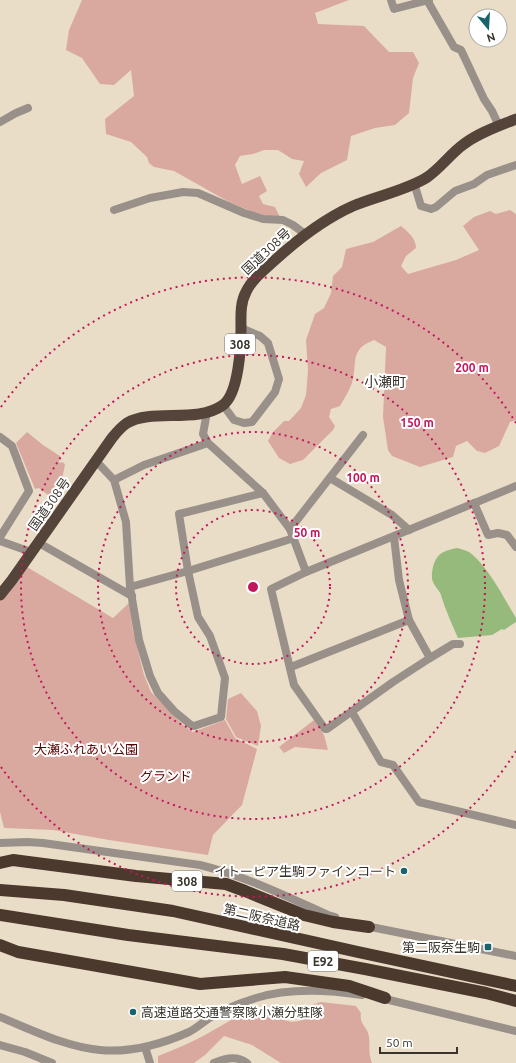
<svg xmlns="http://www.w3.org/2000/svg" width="516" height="1063" font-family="Ubuntu,'Noto Sans JP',sans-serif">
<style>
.green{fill:#d9a9a0}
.water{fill:#96b97c}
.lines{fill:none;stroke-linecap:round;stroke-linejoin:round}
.minor{stroke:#999089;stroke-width:8}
.tertiary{stroke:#999089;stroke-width:8}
.trunk{stroke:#554439;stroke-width:11}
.motorway{stroke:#4b392d;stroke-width:12}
.ring{fill:none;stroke:#c2185b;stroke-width:2;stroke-dasharray:2 4}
.poi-dot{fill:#18636e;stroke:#fff;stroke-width:1.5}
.labels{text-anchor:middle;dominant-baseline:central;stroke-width:4;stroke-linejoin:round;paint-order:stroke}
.shield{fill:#fff;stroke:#74706b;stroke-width:1}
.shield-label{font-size:12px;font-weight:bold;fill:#38332b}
.street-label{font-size:13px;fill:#38332b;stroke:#fff}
.park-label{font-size:13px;fill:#590000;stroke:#fff}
.poi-label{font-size:13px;fill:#38332b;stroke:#fff;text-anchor:end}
.neighbourhood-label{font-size:14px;fill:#38332b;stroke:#fff}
.centre{fill:#c2185b;stroke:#fff;stroke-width:2}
.ring-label{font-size:12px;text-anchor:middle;font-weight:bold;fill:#c2185b;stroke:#fff;stroke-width:4;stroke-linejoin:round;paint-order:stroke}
</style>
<rect width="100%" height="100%" fill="#eaddc7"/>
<!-- green -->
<g class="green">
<path d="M82 0H349L315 13 318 24 364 26 389 52H413L419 63 413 78 409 113 395 125 375 128 351 136 347 160 321 173 306 187 299 174 304 161 292 159 278 150H264L253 154 240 156 235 165 242 184 260 176 267 191 259 196 263 204 275 207 280 217H268L258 214 229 202 174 171 154 167 149 163 147 157 131 142 106 134 105 119 134 96 131 70 114 85 100 84 82 58 66 50 69 30Z"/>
<path d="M510 210 516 214V420L510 422 499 446 485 453 477 451 467 441 456 446 453 457 420 467 392 456 388 450 383 417 386 347 374 340C349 350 358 361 352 383 349 391 344 399 340 406L331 409 329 417 335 426 333 430 303 460 290 464 279 458 268 441 273 432 284 421H289L301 408 306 395 308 371 306 340 315 314 324 308 331 293 333 276 342 267 346 249 373 242 401 226C408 232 416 238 416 248L406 256 401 266 408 274 456 260 479 250 463 226 474 217 490 211 496 214Z"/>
<path d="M27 432 43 445 60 456 59 463 62 462 65 464C63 477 60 488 52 498L39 488 35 489 16 443Z"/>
<path d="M27 567 113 618 129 603 133 631 144 675 151 692 184 726 193 732 225 720 235 738 257 749 242 805 213 835 208 855 109 840 53 830 4 828 0 812V601Z"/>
<path d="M241 693 257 711 261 726 258 746 236 737 226 719 228 699Z"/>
<path d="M314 720 324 735 328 750 295 747 284 753 279 747Z"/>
<path d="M321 1002 356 1006 361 1013C359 1026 368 1026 369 1037 370 1048 368 1052 372 1063H281L252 1045 224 1036 205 1055 194 1063H158V1056C174 1050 190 1043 205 1035 223 1025 240 1013 260 1009 274 1006 281 1026 299 1021 303 1020 307 1017 310 1016L314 1004Z"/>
</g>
<!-- water -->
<path class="water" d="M457 548C461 549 465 550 469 552 488 566 504 598 516 618V622L504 630 502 629 492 635 458 638C452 624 445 609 441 595 440 591 435 587 433 582 431 578 432 572 433 567 437 553 443 551 457 548Z"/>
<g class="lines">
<!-- minor -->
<g class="minor">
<path d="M391 0 394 9 429 0"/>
<path d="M427 0 454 47 461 50 484 99 492 111 499 126"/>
<path d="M0 122 16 113 28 108"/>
<path d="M414 183 421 206 431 209 436 207 455 191 474 184 487 175 516 165"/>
<path d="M114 210 150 198 183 192 198 193 244 213 263 219 283 220 293 225 305 234"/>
<path d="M223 405 234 420 244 423 252 422 275 392 279 379 268 343 260 336 241 328"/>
<path d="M207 412 203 434 208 443 263 493 290 529 306 572"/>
<path d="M0 437 12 446 29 491 0 537"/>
<path d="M96 461 114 480 126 522 130 587 139 640 150 676 158 693 174 711 191 725 194 726 221 717 225 678 210 636 198 617 188 571 179 514 263 493"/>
<path d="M330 478 392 515 409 530"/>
<path d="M114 480 144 465 208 443"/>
<path d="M474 503 488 535 498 533 507 535 516 547"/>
<path d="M290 529 363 435"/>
<path d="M394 537 399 580 409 620 430 658"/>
<path d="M0 541 31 552"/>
<path d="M39 543 132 596"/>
<path d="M130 587 188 571 294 538"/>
<path d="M460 644H453L430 658 393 682 327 729H325L294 685 271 589 306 572 516 486"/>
<path d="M291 667 409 620"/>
<path d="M352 712 381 762 393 765 419 802 516 825"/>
<path d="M0 1045 25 1052 52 1063"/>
<path d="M145 1047 150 1063"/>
<path d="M214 1063C225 1058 237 1055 247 1063"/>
</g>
<!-- tertiary -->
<g class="tertiary">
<path d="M0 843 27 842 43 843 200 865C245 876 286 896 328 915L335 917"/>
<path d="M366 926 516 956"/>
<path d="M381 998 516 1031"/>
<path d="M0 1017C32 1030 66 1047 100 1050 130 1053 162 1044 189 1032 197 1028 204 1021 211 1017 223 1010 243 1002 256 998 288 988 329 990 362 995"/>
</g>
<!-- trunk -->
<path class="trunk" d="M0 595 12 580 112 438C116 433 121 427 127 423 152 408 197 424 223 405 239 393 241 346 241 327 241 316 240 303 246 292 252 279 264 270 274 261 298 239 324 219 353 206 377 196 404 191 426 178 440 169 451 153 464 144 480 132 499 126 516 119"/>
<!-- motorway -->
<g class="motorway">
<path d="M0 863 13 860 136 876 226 884 245 891 304 915 333 922 369 927"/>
<path d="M0 890 64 895 173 911 358 952 516 986"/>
<path d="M0 915 128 935 283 954 365 969 486 993 516 1001"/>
<path d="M0 945 18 952 200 984 285 977 349 986 385 998"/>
</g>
</g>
<!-- distance rings -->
<g class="ring">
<circle cx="253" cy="587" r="77"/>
<circle cx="253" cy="587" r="155"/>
<circle cx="253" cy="587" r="232"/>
<path d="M516 751A310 310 0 0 1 1 767M1 407A310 310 0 0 1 516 423"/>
</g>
<!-- markers -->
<g class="poi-dot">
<circle cx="404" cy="871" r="4"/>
<rect x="484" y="943" width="8" height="8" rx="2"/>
<circle cx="133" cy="1012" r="4"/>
</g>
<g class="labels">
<!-- shield labels -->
<g class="shield">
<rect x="225" y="334" width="30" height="20" rx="3"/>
<rect x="172" y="871" width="30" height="20" rx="3"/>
<rect x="308" y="951" width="30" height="20" rx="3"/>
</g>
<g class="shield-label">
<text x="240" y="344">308</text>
<text x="187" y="881">308</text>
<text x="323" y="961">E92</text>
</g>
<!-- street labels -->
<g class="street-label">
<text transform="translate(266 251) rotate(-43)">国道308号</text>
<text transform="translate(49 504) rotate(-55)">国道308号</text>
<text transform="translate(262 917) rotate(13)">第二阪奈道路</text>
</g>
<!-- park labels -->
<g class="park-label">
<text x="86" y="749">大瀬ふれあい公園</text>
<text x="166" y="776">グランド</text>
</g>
<!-- poi labels -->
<g class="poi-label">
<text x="396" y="871">イトーピア生駒ファインコート</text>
<text x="480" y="947">第二阪奈生駒</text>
<text x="141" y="1012" text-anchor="start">高速道路交通警察隊小瀬分駐隊</text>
</g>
<!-- neighbourhood labels -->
<g class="neighbourhood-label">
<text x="385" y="382">小瀬町</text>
</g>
</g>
<circle cx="253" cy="587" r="6" class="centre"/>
<g class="ring-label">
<text x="472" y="372">200 m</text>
<text x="417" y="427">150 m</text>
<text x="363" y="482">100 m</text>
<text x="307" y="537">50 m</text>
</g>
<!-- north arrow -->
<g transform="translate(488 28) rotate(162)"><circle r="19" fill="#ffffff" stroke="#afadaa"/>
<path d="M0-3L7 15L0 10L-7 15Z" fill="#18636e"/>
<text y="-6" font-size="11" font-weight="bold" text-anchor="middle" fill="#38332b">N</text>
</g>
<!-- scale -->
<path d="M380 1047v6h77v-6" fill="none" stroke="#38332b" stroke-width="2"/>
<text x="386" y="1047" font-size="12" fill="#38332b" stroke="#ffffff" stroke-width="3" paint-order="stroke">50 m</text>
</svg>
